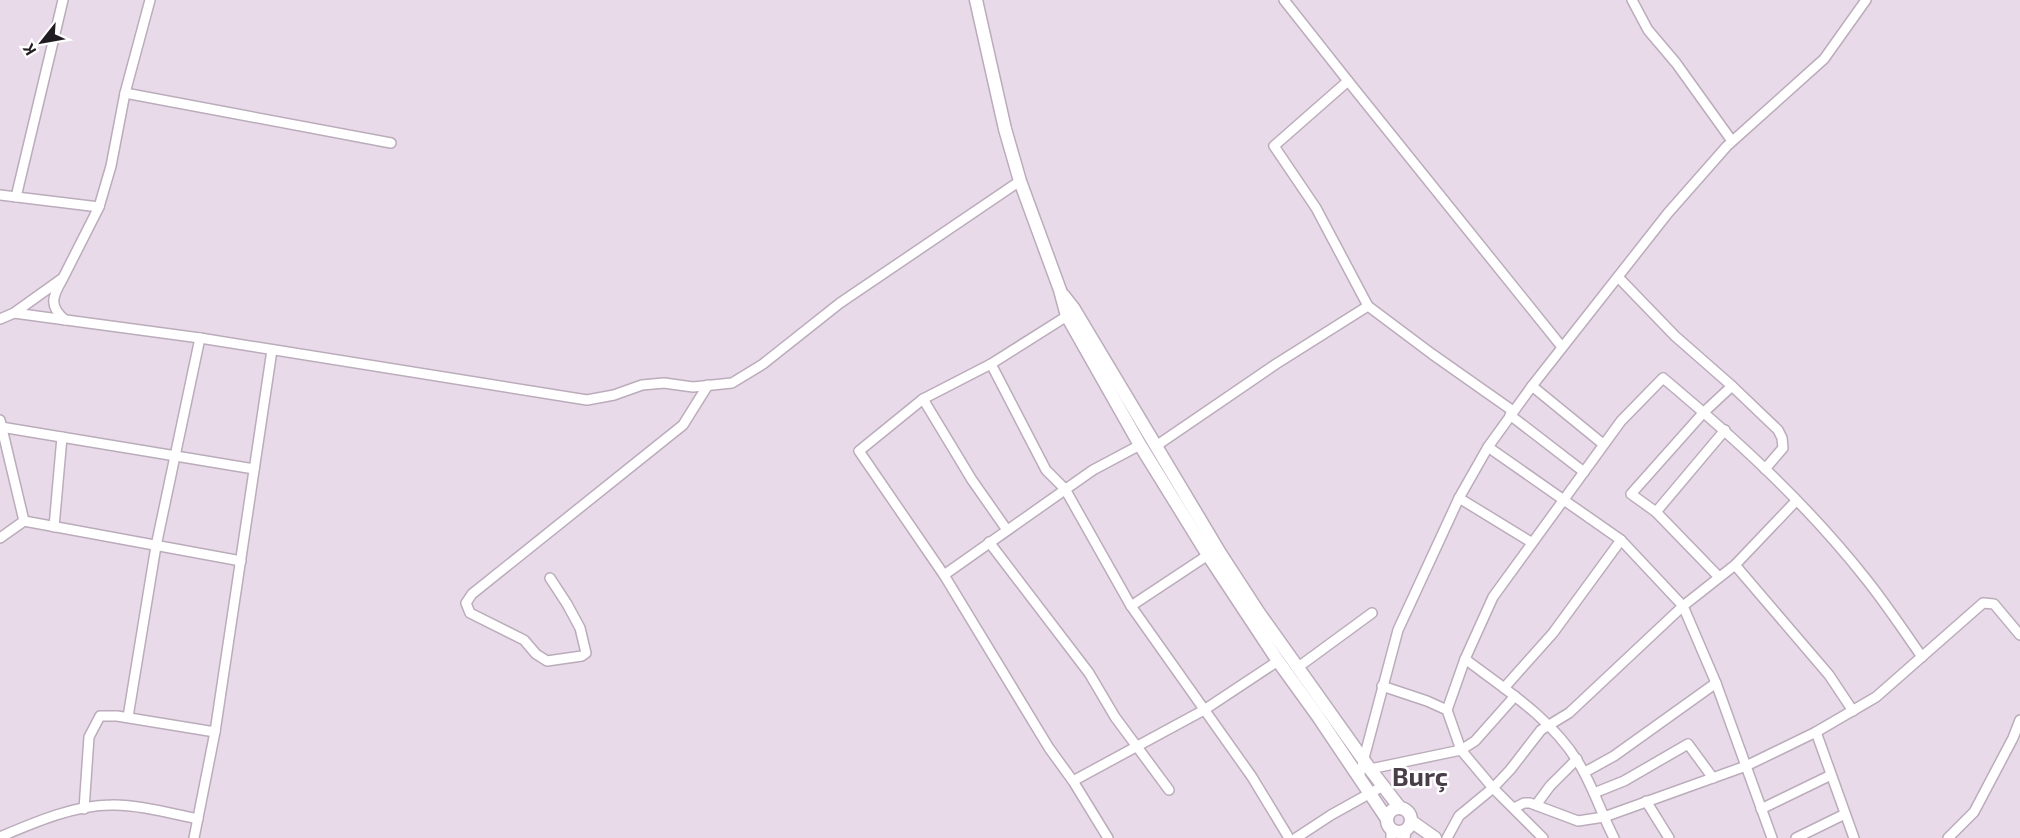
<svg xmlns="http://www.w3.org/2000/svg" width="2020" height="838" font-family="'Exo 2',sans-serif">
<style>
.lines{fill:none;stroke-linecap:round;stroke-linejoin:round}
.minor-casing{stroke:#bbacbb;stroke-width:12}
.major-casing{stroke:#bbacbb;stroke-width:15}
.minor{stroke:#fff;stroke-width:9}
.major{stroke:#fff;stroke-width:12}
.labels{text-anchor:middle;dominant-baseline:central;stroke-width:5;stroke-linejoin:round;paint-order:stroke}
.quarter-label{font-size:26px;font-weight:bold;fill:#493d49;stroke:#fff}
</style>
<rect width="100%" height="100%" fill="#e9daea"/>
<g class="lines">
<!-- minor casing -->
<g class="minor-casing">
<g id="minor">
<path d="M1632 0 1648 30 1676 63 1732 141"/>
<path d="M1348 81 1562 347"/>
<path d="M125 93 391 143"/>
<path d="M0 195 99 207"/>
<path d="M16 197 63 0"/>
<path d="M1618 277 1675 336 1732 386 1778 430 1782 438 1783 448 1765 469"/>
<path d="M62 280C52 297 49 306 65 320"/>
<path d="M1368 306 1432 354 1513 411"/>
<path d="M14 313 200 338 587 400 614 395 642 385 664 383 693 387 732 383 763 364 840 303 1020 181"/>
<path d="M0 319 14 313 63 278 99 207 111 166 125 93 150 0"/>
<path d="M991 364 1046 470 1065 489 1131 606 1252 777 1289 838"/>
<path d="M1532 386 1603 444"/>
<path d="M923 399 991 364 1067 316"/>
<path d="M1510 415 1584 472"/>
<path d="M0 420 24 521"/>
<path d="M1 427 254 469"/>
<path d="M1156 446 1276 364 1368 306 1316 208 1274 146 1348 81 1284 0"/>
<path d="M1488 447 1621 540 1683 606 1716 683 1772 838"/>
<path d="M1459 498 1531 542"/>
<path d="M1656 512 1725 430"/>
<path d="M54 527 62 437"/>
<path d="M1007 530 972 480 923 399 859 451 944 575 1049 748 1073 781 1108 838"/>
<path d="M0 538 24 521 241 561"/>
<path d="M989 542 1089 673 1115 717 1169 790"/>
<path d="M1735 565 1829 675 1853 711"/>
<path d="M944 575 1093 470 1140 445"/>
<path d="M1719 577 1656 512 1631 494 1704 412 1732 386"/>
<path d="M550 578 567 604 580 628 586 653 582 656 547 661 536 654 524 640 470 613 466 603 472 594 683 425 708 385"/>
<path d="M1131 606 1208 555"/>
<path d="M1465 659C1505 689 1552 719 1578 762 1593 786 1601 813 1614 838"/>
<path d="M1297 668 1372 613"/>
<path d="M1382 686 1427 701 1447 710 1461 750 1493 788 1543 838"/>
<path d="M1504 688 1553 633 1621 540"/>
<path d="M1447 710 1465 659 1493 597 1621 421 1663 378C1736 439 1807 504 1866 579 1886 604 1904 631 1922 657"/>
<path d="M128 717 156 546 200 338"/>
<path d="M1816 732 1854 838"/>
<path d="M1370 769 1461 750 1475 741 1515 696"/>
<path d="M1585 772 1614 756 1716 683"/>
<path d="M1359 777 1398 630 1459 498 1488 447 1532 386 1668 213 1727 146 1824 59 1866 0"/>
<path d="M1073 781 1204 710 1278 661"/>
<path d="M1594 793 1624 781 1688 744 1713 778"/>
<path d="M1646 801 1669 838"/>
<path d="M1536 805 1550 786 1577 759"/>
<path d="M1514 808 1524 803H1530L1578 821 1604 817 1746 766 1816 732 1876 697 1983 603 1994 604 2020 635"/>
<path d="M84 809 89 737 100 716H117L215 732"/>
<path d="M1761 809 1831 775"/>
<path d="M0 837C33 823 74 805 111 805 136 804 173 814 198 819"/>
<path d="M194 838 215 732 272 350"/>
<path d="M1296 838 1331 815 1383 786"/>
<path d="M1391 838V829"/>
<path d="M1405 838 1406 830"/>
<path d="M1447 838 1459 816 1493 788 1510 770 1541 730 1569 713 1683 606 1735 565 1796 501"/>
<path d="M1796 838 1845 814"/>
<path d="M1948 838 1974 812 2013 738 2020 720"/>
</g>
</g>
<!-- major casing -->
<g class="major-casing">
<g id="major">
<path d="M976 0 1005 129 1020 181 1060 290 1067 316 1140 445 1208 555 1278 661 1317 715 1387 819"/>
<path d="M1063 295 1074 309 1220 553 1259 613 1370 769 1400 808"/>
<circle cx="1399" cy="820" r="12"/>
<path d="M1411 821 1435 838"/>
</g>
</g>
<!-- minor -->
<use href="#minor" class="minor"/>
<!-- major -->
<use href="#major" class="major"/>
</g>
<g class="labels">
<!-- quarter labels -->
<g class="quarter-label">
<text x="1420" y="775">Burç</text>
</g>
</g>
<!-- north arrow -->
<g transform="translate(42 42) rotate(239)" stroke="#ffffff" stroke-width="4.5" paint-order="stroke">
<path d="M0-4.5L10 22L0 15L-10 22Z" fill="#211c21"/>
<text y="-9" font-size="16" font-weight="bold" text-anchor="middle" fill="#211c21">K</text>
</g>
</svg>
